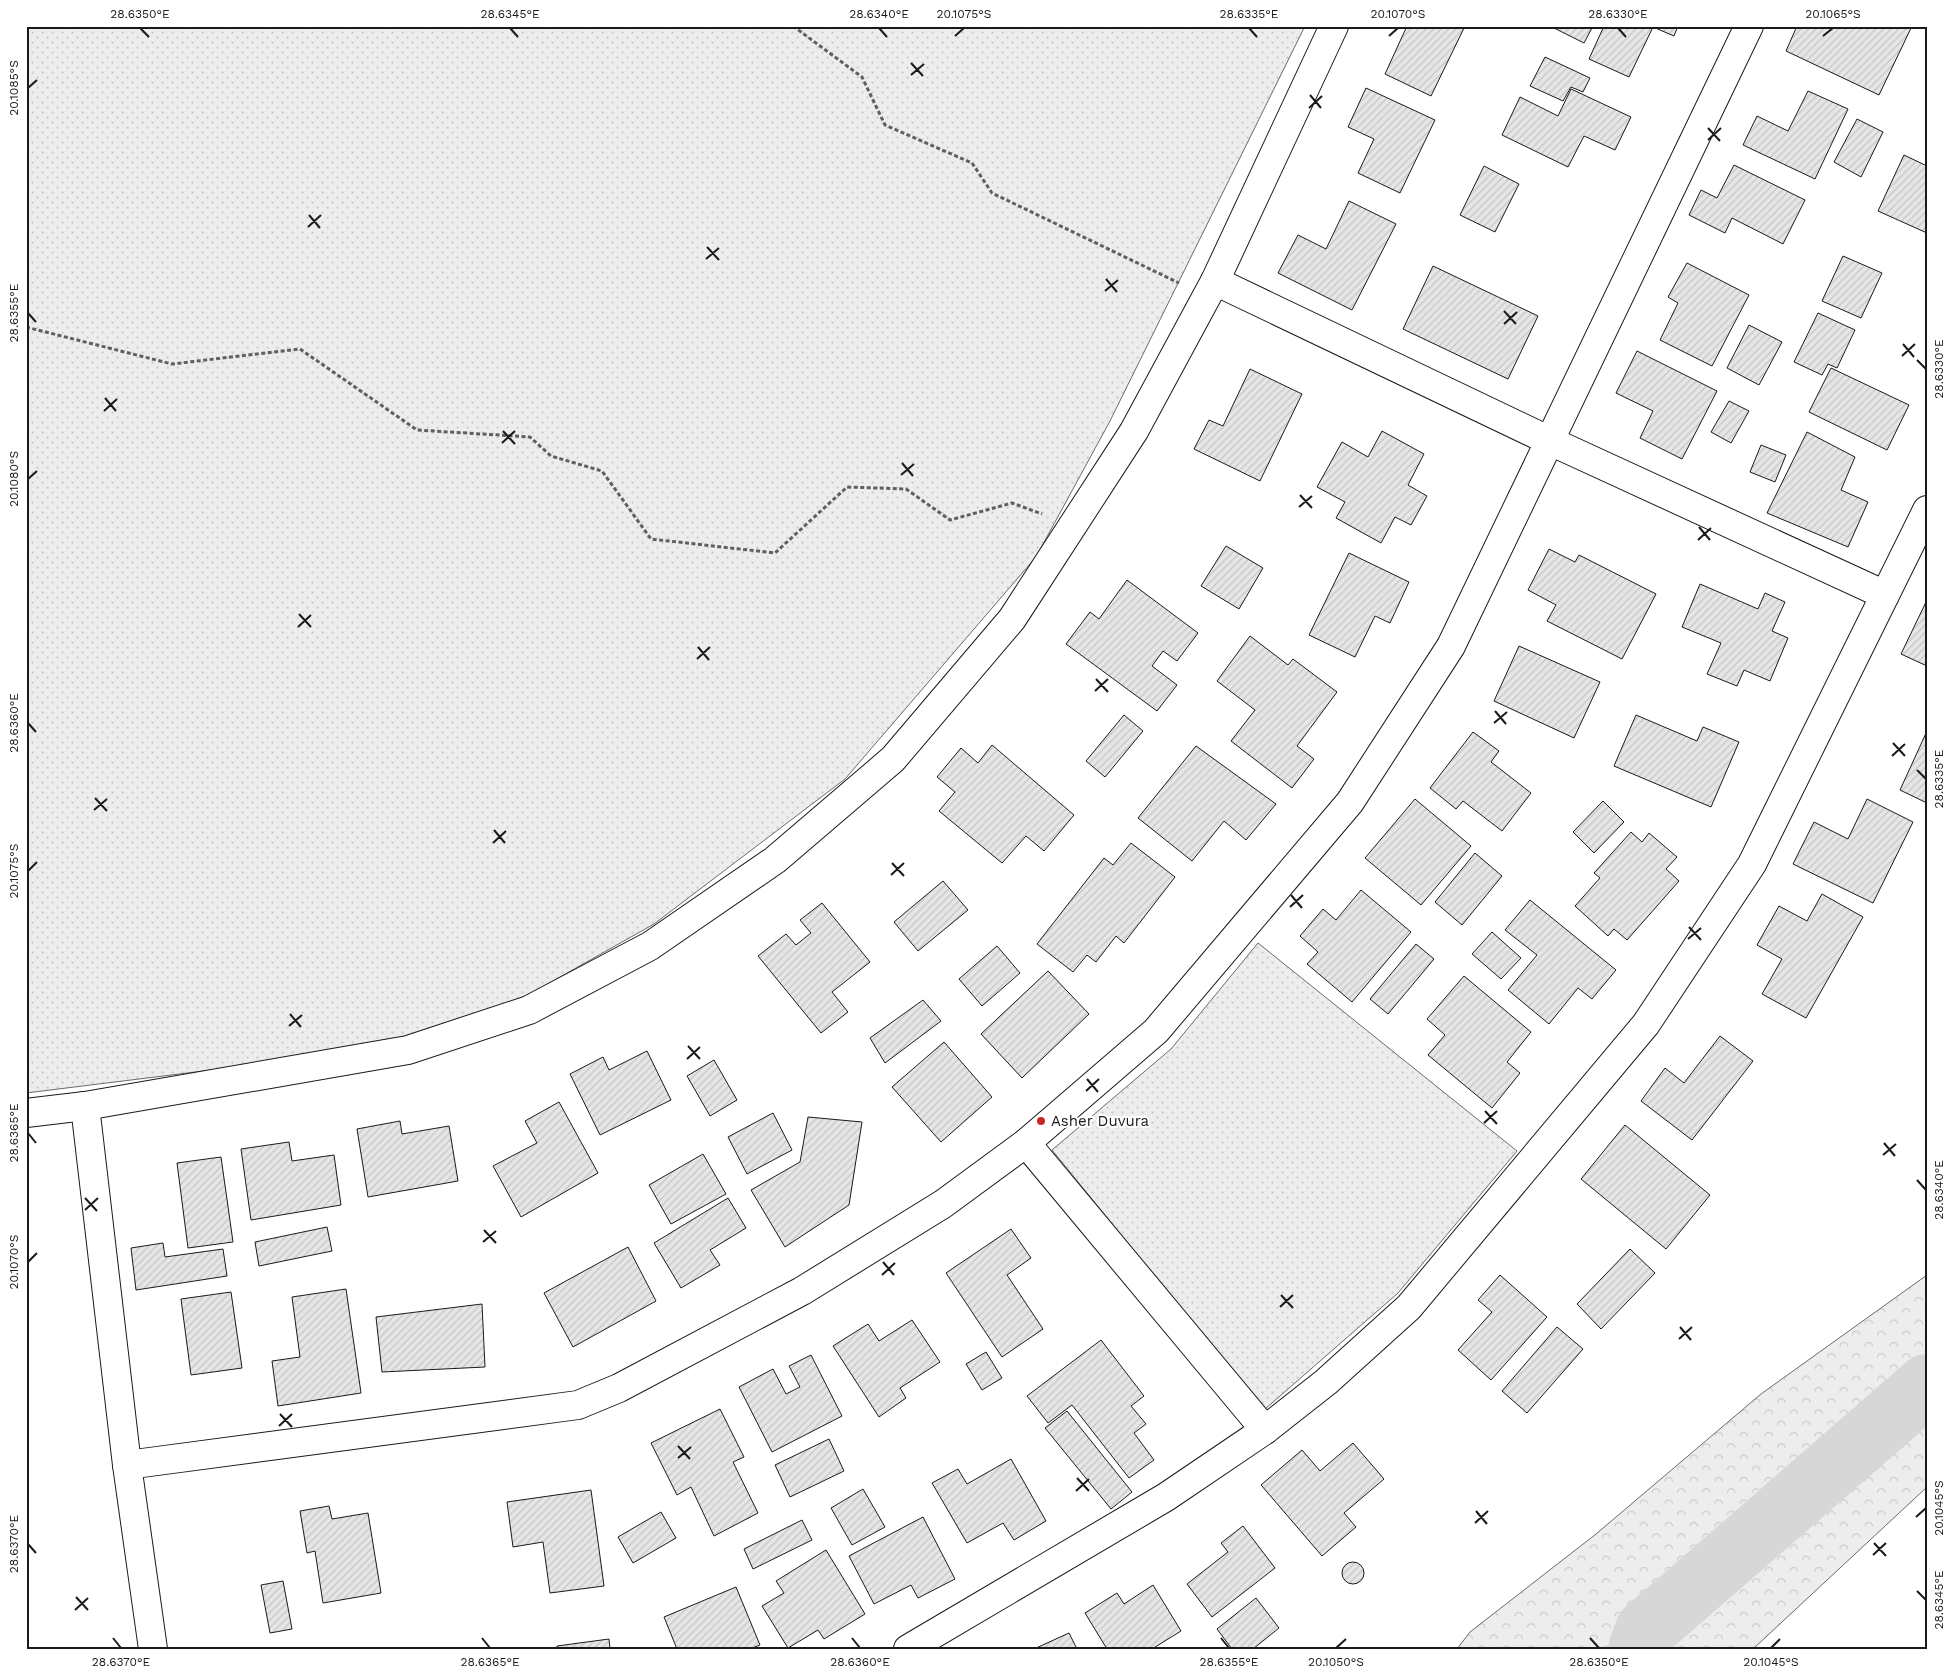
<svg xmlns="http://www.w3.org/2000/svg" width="1953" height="1675" font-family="'Work Sans',sans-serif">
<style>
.grass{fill:url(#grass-dots);stroke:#6a6a6a}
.forest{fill:url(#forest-crowns);stroke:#6a6a6a}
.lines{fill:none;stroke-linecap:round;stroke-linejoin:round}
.river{stroke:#d7d7d7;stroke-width:62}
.building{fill:url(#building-hatch);stroke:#1a1a1a}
.minor-casing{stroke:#1a1a1a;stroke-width:30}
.path{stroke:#5f5f5f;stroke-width:3;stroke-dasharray:4 2.5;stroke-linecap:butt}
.minor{stroke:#fff;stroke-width:28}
.ticks{fill:none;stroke:#1a1a1a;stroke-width:2}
.poi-dot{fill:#c62828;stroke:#fff;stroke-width:2}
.labels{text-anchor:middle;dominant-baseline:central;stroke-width:4;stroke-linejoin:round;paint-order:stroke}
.poi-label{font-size:15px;fill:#1a1a1a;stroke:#fff;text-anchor:start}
.neatline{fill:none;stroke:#1a1a1a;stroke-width:2}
.ticks-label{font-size:12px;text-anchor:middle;fill:#1a1a1a}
</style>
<defs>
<pattern id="grass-dots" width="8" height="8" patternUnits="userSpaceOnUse" patternTransform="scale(1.25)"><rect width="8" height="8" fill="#ededed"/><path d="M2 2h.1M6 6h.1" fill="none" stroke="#cbcbcb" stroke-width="1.8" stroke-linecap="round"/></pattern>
<pattern id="forest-crowns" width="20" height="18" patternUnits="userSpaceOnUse" patternTransform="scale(1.25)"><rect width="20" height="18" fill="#ededed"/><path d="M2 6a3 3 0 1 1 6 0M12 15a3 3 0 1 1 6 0" fill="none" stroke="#cbcbcb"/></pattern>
<pattern id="building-hatch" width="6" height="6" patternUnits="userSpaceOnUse" patternTransform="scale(1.25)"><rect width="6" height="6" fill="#e6e6e6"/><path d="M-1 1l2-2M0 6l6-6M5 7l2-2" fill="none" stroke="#c5c5c5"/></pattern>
</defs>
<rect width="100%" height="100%" fill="#fff"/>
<!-- grass -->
<g class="grass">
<path d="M26 26H1305L1110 421 1036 557 845 779 654 924 514 1003 408 1039 244 1066 26 1093Z"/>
<path d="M1258 943 1517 1151 1398 1293 1264 1410 1052 1150 1171 1049Z"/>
</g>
<!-- forest -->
<path class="forest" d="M1927 1275V1487L1753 1649H1457L1470 1632 1596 1534 1761 1394Z"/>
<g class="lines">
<!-- river -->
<path class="river" d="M1639 1649 1646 1630 1927 1385"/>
</g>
<!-- building -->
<g class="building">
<path d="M1465 26 1431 96 1385 74 1407 26Z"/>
<path d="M1550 26H1593L1584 43Z"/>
<path d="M1604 26H1678L1674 36 1653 27 1629 77 1589 59Z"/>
<path d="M1797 26H1912L1879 95 1786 51Z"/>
<path d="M1545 57 1590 78 1583 92 1571 87 1563 101 1530 86Z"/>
<path d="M1366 88 1435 120 1400 193 1358 173 1374 139 1348 127Z"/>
<path d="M1571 89 1631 117 1615 150 1584 136 1568 167 1502 135 1520 97 1558 116Z"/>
<path d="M1808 91 1848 109 1815 179 1743 145 1757 116 1788 131Z"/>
<path d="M1857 119 1883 132 1861 177 1834 162Z"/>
<path d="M1904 155 1927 166V233L1878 211Z"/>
<path d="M1734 165 1805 200 1783 244 1732 218 1725 233 1689 215 1701 190 1717 198Z"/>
<path d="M1484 166 1519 184 1495 232 1460 215Z"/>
<path d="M1349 201 1396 224 1352 310 1278 273 1298 235 1326 249Z"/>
<path d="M1843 256 1882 273 1861 318 1822 301Z"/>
<path d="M1687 263 1749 295 1712 366 1660 340 1678 303 1668 297Z"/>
<path d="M1433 266 1538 316 1508 379 1403 329Z"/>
<path d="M1818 313 1855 330 1837 368 1828 364 1822 375 1794 362Z"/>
<path d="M1749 325 1782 342 1759 385 1727 368Z"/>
<path d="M1637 351 1717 391 1682 459 1640 438 1653 411 1616 393Z"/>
<path d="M1831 368 1909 405 1887 450 1809 412Z"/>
<path d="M1250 369 1302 394 1260 481 1194 449 1209 420 1223 426Z"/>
<path d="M1729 401 1749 411 1731 443 1711 432Z"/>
<path d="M1382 431 1424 454 1408 485 1427 496 1411 525 1395 517 1381 543 1336 518 1345 502 1317 487 1342 442 1368 457Z"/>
<path d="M1807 432 1855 457 1841 490 1868 502 1848 547 1767 513Z"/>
<path d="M1761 445 1786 455 1775 482 1750 472Z"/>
<path d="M1226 546 1263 568 1239 609 1201 586Z"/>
<path d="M1549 549 1575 562 1579 555 1656 594 1622 659 1547 621 1556 605 1528 590Z"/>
<path d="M1349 553 1409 582 1390 623 1375 616 1355 657 1309 635Z"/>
<path d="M1127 580 1198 633 1177 661 1163 651 1152 666 1177 685 1157 711 1066 644 1090 612 1099 619Z"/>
<path d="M1700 584 1758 609 1765 593 1785 602 1772 631 1788 638 1770 681 1744 670 1737 686 1707 674 1721 643 1682 627Z"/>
<path d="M1926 602H1927V666L1901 654Z"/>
<path d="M1250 636 1288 665 1293 659 1337 692 1297 746 1314 759 1292 788 1231 741 1255 710 1217 681Z"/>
<path d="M1519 646 1600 682 1574 738 1494 701Z"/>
<path d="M1124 715 1143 731 1105 777 1086 761Z"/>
<path d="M1636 715 1697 741 1703 727 1739 742 1711 807 1614 766Z"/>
<path d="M1927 731V803L1900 790Z"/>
<path d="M1473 732 1499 751 1491 762 1531 793 1502 831 1463 801 1456 809 1430 788Z"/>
<path d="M992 745 1074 815 1044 851 1026 836 1002 863 939 811 955 792 937 777 961 748 978 763Z"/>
<path d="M1196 746 1276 804 1246 840 1224 821 1192 861 1138 818Z"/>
<path d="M1415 799 1471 846 1421 905 1365 858Z"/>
<path d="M1867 799 1913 822 1873 903 1793 864 1814 822 1848 839Z"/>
<path d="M1603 801 1624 822 1594 853 1573 832Z"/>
<path d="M1631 832 1642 842 1649 833 1677 857 1666 869 1679 881 1627 940 1614 929 1608 936 1575 906 1600 878 1594 873Z"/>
<path d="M1131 843 1175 877 1124 943 1116 936 1096 962 1087 955 1073 972 1037 944 1104 858 1113 865Z"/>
<path d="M1475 853 1502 876 1462 925 1435 902Z"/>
<path d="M943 881 968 910 918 951 894 922Z"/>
<path d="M1361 890 1411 932 1352 1002 1307 964 1318 952 1300 936 1323 909 1336 920Z"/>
<path d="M1822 894 1863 917 1806 1018 1762 994 1782 959 1757 945 1779 906 1807 921Z"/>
<path d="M1530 900 1616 970 1592 999 1578 988 1549 1024 1508 990 1537 955 1505 930Z"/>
<path d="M822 903 870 962 832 992 848 1012 821 1033 758 956 786 934 796 945 811 933 800 920Z"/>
<path d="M1492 932 1521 958 1501 979 1472 954Z"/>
<path d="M1416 944 1434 959 1388 1014 1370 999Z"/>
<path d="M997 946 1020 973 982 1006 959 979Z"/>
<path d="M1048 971 1089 1014 1022 1078 981 1034Z"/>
<path d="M1464 976 1531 1032 1507 1062 1520 1073 1492 1108 1428 1055 1445 1035 1427 1019Z"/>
<path d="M923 1000 941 1021 885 1063 870 1038Z"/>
<path d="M1720 1036 1753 1061 1692 1140 1641 1101 1665 1068 1684 1083Z"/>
<path d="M944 1042 992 1097 941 1142 892 1087Z"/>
<path d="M647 1051 671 1100 600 1135 570 1074 603 1057 609 1070Z"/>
<path d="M714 1060 737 1100 710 1116 687 1076Z"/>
<path d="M559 1102 598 1173 521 1217 493 1166 537 1143 525 1121Z"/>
<path d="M773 1113 792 1150 747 1174 728 1137Z"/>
<path d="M808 1117 862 1122 849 1205 785 1247 751 1190 800 1162Z"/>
<path d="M400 1121 402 1134 449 1126 458 1181 368 1197 357 1129Z"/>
<path d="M1625 1125 1710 1195 1666 1249 1581 1179Z"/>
<path d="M289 1142 292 1161 334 1155 341 1205 251 1220 241 1149Z"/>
<path d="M703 1154 726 1194 671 1224 649 1185Z"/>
<path d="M221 1157 233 1242 188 1248 177 1163Z"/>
<path d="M728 1198 746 1228 710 1250 720 1265 681 1288 654 1243Z"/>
<path d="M327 1227 332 1251 259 1266 255 1242Z"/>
<path d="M1011 1229 1031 1258 1007 1275 1043 1329 1002 1357 946 1273Z"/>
<path d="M163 1243 165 1257 223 1249 227 1276 136 1290 131 1248Z"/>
<path d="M628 1247 656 1301 573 1347 544 1293Z"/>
<path d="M1630 1249 1655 1273 1601 1329 1577 1304Z"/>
<path d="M1500 1275 1547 1317 1491 1380 1458 1350 1492 1312 1478 1300Z"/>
<path d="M346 1289 361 1393 278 1406 272 1361 300 1357 292 1297Z"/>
<path d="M231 1292 242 1368 191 1375 181 1299Z"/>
<path d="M482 1304 485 1367 382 1372 376 1317Z"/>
<path d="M912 1320 940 1362 900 1388 906 1398 879 1417 833 1346 868 1324 879 1341Z"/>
<path d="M1557 1327 1583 1349 1527 1413 1502 1391Z"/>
<path d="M1101 1340 1144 1396 1131 1406 1146 1424 1134 1433 1154 1460 1129 1478 1072 1405 1048 1423 1027 1396Z"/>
<path d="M986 1352 1002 1378 982 1390 966 1364Z"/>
<path d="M811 1355 842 1416 772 1452 739 1387 773 1369 786 1394 800 1387 789 1366Z"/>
<path d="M720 1409 744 1457 733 1462 758 1513 714 1536 691 1487 677 1495 651 1443Z"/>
<path d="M1067 1411 1132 1492 1111 1509 1045 1428Z"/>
<path d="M829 1439 844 1471 790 1497 775 1465Z"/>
<path d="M1353 1443 1384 1479 1344 1513 1356 1527 1322 1556 1261 1485 1302 1450 1320 1471Z"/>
<path d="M1011 1459 1046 1521 1014 1540 1003 1523 967 1543 932 1483 958 1469 967 1484Z"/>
<path d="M863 1489 885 1527 852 1545 831 1508Z"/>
<path d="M591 1490 604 1586 550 1593 543 1542 513 1547 507 1502Z"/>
<path d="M329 1506 332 1519 368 1513 381 1593 323 1603 315 1551 307 1553 300 1511Z"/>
<path d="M661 1512 676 1538 633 1563 618 1537Z"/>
<path d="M923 1517 955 1579 918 1598 911 1585 874 1604 849 1556Z"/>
<path d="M802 1520 812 1540 753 1569 744 1549Z"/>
<path d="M1243 1526 1275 1568 1212 1617 1187 1584 1228 1552 1221 1543Z"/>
<path d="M826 1550 865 1614 824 1639 818 1630 788 1648 762 1606 784 1593 776 1581Z"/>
<circle cx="1353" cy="1573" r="11"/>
<path d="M283 1581 292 1629 270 1633 261 1585Z"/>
<path d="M1153 1585 1181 1631 1152 1649H1107L1085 1613 1117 1593 1124 1604Z"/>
<path d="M736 1587 760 1645 750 1649H677L664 1617Z"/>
<path d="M1256 1598 1279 1628 1253 1649H1232L1217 1629Z"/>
<path d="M1069 1633 1077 1649H1034Z"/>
<path d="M609 1639 610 1649H557V1646Z"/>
</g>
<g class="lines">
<!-- minor casing -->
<g class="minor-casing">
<g id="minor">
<path d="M1215 281 1550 441 1885 595"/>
<path d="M85 1106 127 1465 153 1649"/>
<path d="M26 1113 85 1106 408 1050 529 1010 650 946 775 860 893 759 1012 619 1134 431 1215 281 1334 26"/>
<path d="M1026 1143 1265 1430"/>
<path d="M127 1465 578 1405 619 1388 802 1291 943 1204 1026 1143 1156 1031 1350 802 1451 646 1749 26"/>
<path d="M908 1649 1166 1497 1265 1430 1326 1382 1409 1307 1646 1024 1752 864 1927 510"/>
</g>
</g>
<!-- path -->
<g class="path">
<path d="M793 26 862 77 885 125 972 163 992 193 1179 283"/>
<path d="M26 327 172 364 300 349 417 430 530 437 551 456 602 471 651 539 775 553 847 487 906 489 950 520 1012 503 1042 514"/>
</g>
<!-- minor -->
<use href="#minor" class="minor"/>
</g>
<!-- ticks -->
<path class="ticks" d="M140 28 149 37M510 28 518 37M879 28 887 37M1249 28 1257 37M1618 28 1626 37M955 36 964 28M1389 36 1398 28M1823 36 1833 28M911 63 923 76M911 75 924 64M28 88 37 80M1310 95 1321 108M1309 108 1322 96M1708 128 1720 141M1708 140 1721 128M309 215 320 228M308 227 321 215M707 247 719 260M706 259 719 248M1106 279 1117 292M1105 291 1118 280M1504 311 1516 324M28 313 36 322M1504 324 1517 312M1903 344 1914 357M1902 356 1915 344M1917 360 1926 369M105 398 116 411M104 411 117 399M503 431 515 444M502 443 515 431M902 463 913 476M901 475 914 464M28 479 37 471M1300 495 1312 508M1299 507 1312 496M1699 527 1710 540M1698 540 1711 528M299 614 311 627M298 627 311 615M698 647 709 660M697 659 710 647M1096 679 1108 692M1095 691 1108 679M1495 711 1506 724M28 723 36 732M1494 723 1507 712M1893 743 1905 756M1892 756 1905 744M1917 770 1926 779M95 798 107 811M94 810 107 799M494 830 505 843M493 843 506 831M892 863 904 876M28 871 37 862M891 875 904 863M1291 895 1302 908M1290 907 1303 895M1689 927 1701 940M1688 939 1701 928M290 1014 301 1027M289 1026 302 1015M688 1046 700 1059M687 1059 700 1047M1087 1079 1098 1092M1086 1091 1099 1079M1485 1111 1497 1124M1484 1123 1497 1111M28 1133 36 1143M1884 1143 1895 1156M1883 1155 1896 1144M1917 1180 1926 1190M85 1198 97 1211M85 1210 98 1198M484 1230 496 1243M483 1242 496 1231M28 1262 37 1253M883 1262 894 1275M882 1275 895 1263M1281 1295 1293 1308M1280 1307 1293 1295M1680 1327 1691 1340M1679 1339 1692 1327M280 1414 292 1427M279 1426 292 1414M678 1446 690 1459M678 1458 691 1447M1077 1478 1089 1491M1076 1491 1089 1479M1476 1511 1487 1524M1916 1517 1926 1508M1475 1523 1488 1511M1874 1543 1886 1556M28 1544 36 1553M1873 1555 1886 1543M1917 1591 1926 1600M76 1597 88 1610M75 1610 88 1598M113 1638 121 1648M482 1638 490 1648M852 1638 860 1648M1221 1638 1229 1648M1590 1638 1599 1648M1336 1648 1346 1639M1771 1648 1780 1639"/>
<!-- markers -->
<circle class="poi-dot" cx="1041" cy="1121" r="5"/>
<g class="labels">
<!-- poi labels -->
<g class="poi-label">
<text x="1051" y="1121">Asher Duvura</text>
</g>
</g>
<!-- border -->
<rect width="1953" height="1675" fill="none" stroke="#ffffff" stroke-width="55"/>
<rect x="28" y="28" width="1898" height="1620" class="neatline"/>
<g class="ticks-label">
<text x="140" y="18">28.6350°E</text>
<text x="510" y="18">28.6345°E</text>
<text x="879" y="18">28.6340°E</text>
<text x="964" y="18">20.1075°S</text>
<text x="1249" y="18">28.6335°E</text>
<text x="1398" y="18">20.1070°S</text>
<text x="1618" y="18">28.6330°E</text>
<text x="1833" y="18">20.1065°S</text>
<text transform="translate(14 88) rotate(-90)" y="4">20.1085°S</text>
<text transform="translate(14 313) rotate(-90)" y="4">28.6355°E</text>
<text transform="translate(1939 369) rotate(-90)" y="4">28.6330°E</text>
<text transform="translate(14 479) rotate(-90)" y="4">20.1080°S</text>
<text transform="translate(14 723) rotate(-90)" y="4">28.6360°E</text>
<text transform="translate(1939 779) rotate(-90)" y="4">28.6335°E</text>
<text transform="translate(14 871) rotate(-90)" y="4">20.1075°S</text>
<text transform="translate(14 1133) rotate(-90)" y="4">28.6365°E</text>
<text transform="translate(1939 1190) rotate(-90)" y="4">28.6340°E</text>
<text transform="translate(14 1262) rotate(-90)" y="4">20.1070°S</text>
<text transform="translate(1939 1508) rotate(-90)" y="4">20.1045°S</text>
<text transform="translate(14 1544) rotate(-90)" y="4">28.6370°E</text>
<text transform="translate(1939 1600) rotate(-90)" y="4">28.6345°E</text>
<text x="121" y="1666">28.6370°E</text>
<text x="490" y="1666">28.6365°E</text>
<text x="860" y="1666">28.6360°E</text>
<text x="1229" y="1666">28.6355°E</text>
<text x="1336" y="1666">20.1050°S</text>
<text x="1599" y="1666">28.6350°E</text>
<text x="1771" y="1666">20.1045°S</text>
</g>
</svg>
